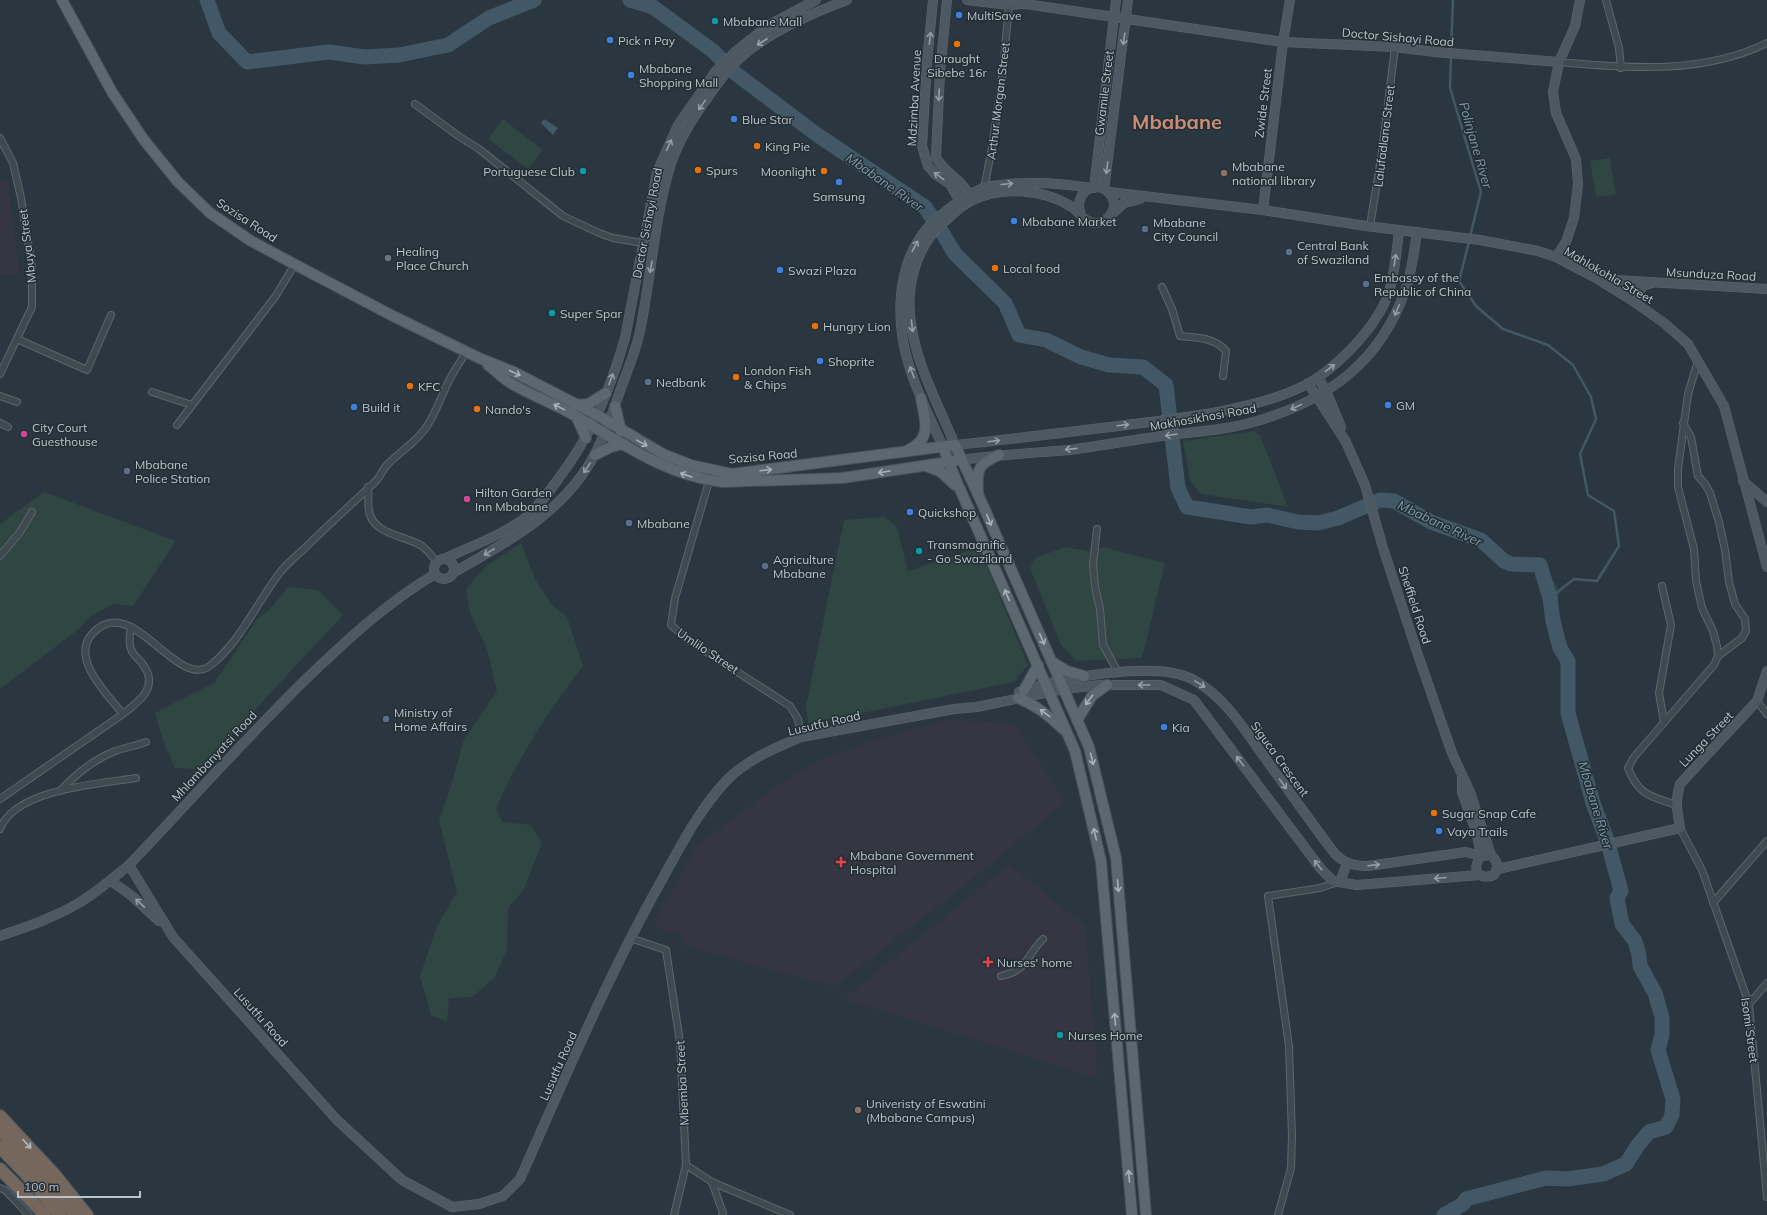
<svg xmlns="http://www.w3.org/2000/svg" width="1767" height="1215" font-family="Mulish,sans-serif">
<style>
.medical{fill:#353642}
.green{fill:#304643}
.water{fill:#425866}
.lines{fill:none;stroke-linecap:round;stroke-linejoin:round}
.stream{stroke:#425866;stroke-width:2.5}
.river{stroke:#425866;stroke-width:15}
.street-casing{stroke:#5c666d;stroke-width:8}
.secondary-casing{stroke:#5c666d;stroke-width:10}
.primary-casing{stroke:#485259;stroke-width:12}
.highway-casing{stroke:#49535a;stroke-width:14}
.street{stroke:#3e4950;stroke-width:6}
.secondary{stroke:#4d5962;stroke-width:9}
.primary{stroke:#5c6870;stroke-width:10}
.highway{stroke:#75675c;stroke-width:12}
.oneway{stroke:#949ea6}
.oneway2{stroke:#a8b1b8}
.oneway3{stroke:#b0b5ba}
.shop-dot{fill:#3f7fe0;stroke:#232e35;stroke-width:1.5}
.culture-dot{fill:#0f9aa8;stroke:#232e35;stroke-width:1.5}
.food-dot{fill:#e8710a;stroke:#232e35;stroke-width:1.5}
.education-dot{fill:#8d6e63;stroke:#232e35;stroke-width:1.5}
.service-dot{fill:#5c6f8a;stroke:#232e35;stroke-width:1.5}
.worship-dot{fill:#6b7280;stroke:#232e35;stroke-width:1.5}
.hotel-dot{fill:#d1479c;stroke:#232e35;stroke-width:1.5}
.health-dot{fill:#e0444e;stroke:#232e35;stroke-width:1.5}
.labels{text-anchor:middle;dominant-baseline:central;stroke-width:3;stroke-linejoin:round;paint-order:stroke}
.poi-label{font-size:12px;fill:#bbc3ca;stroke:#232e35;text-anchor:start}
.street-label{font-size:12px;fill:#bbc3ca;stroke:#232e35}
.water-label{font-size:13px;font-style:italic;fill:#7f98a9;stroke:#232e35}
.town-label{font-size:20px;font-weight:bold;fill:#ca8c76;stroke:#232e35}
</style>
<rect width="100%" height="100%" fill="#2a3740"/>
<!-- medical -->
<g class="medical">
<path d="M8 180 18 261 20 274H0V181Z"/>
<path d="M946 720 1014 723 1065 802 971 880 834 987 685 946 680 931 663 932 654 921 699 844 780 784 809 766 831 755 875 740Z"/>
<path d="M1009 865 1085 926 1098 1078 844 999Z"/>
</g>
<!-- green -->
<g class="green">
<path d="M503 119 543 150 528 169 488 139Z"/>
<path d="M1610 158 1616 194 1596 197 1590 161Z"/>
<path d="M1254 431 1260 435 1288 507 1201 494 1190 481 1183 441Z"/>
<path d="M44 492 176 541 133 606 114 604 91 616 80 628 0 689V524Z"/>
<path d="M885 517 897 527 908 571 979 547 1028 665 1014 682 808 724 806 706 844 520Z"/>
<path d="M521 543 536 581 552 605 567 617 583 666C549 710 519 757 496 808L502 822 531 825 542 843 524 889 508 908 507 949 495 977 472 997 449 998 447 1022 431 1015 420 976 437 926 457 892 439 820 452 783 463 742 497 691 487 649 470 613 466 589 487 565Z"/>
<path d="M1066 547 1093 552 1103 547 1165 563 1142 658 1076 661 1061 645 1030 568 1037 557Z"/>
<path d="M1540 565 1560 590 1556 605V632L1535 577Z"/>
<path d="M288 587 318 590 343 615 200 769 175 768 164 743 155 713 215 682 257 619 271 608Z"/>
</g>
<!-- water -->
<path class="water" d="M544 119 558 128 553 135 541 123Z"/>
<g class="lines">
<!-- stream -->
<g class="stream">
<path d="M1451 51 1453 0"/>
<path d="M1451 56 1450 88 1481 192 1470 237"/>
<path d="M1469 242 1459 281 1476 306 1503 329 1548 345 1573 365 1591 397 1596 419 1580 454 1588 495 1614 511 1619 546 1597 581 1574 579 1550 598"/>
</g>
<!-- river -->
<g class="river">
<path d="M207 0 219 33 247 62 329 52 365 57 399 55 448 45 489 18 534 0"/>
<path d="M630 0 653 7 713 51 735 73 816 134 925 207 943 234 955 254 1005 303 1019 335 1046 340 1081 357 1109 365 1143 367 1166 385 1178 488 1187 507 1251 517 1267 515 1298 522 1318 523 1338 518 1380 500 1394 501 1431 522 1481 540 1504 561 1511 564 1540 565 1550 598 1553 621 1560 648 1568 661V713L1593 803 1607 840 1621 891 1617 898 1622 924 1635 941 1639 955 1640 966 1655 993 1662 1017V1035L1658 1050 1673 1099 1672 1115 1666 1127 1649 1132 1638 1145 1626 1164 1603 1174 1567 1179 1546 1178 1466 1199 1463 1204 1444 1215"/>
</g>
<!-- street casing -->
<g class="street-casing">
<g id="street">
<path d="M1606 0 1619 48 1621 68"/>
<path d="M1559 62C1630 68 1701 75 1767 43"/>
<path d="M415 104 457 135 479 149 563 216 599 233 613 238 654 245"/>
<path d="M0 138 13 163 21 198 32 267V307L0 374"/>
<path d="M984 189 992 147 1002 80 1009 5"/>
<path d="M1370 226 1382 152 1395 47"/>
<path d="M1162 287 1172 309 1180 336C1196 338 1215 337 1226 351L1223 376"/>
<path d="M17 339 87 370 111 315"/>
<path d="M152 392 192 405"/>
<path d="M0 396 17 402"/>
<path d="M0 423 8 427"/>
<path d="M1683 423 1691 437 1698 476 1705 484 1710 493 1719 522 1725 550 1729 582 1735 604 1745 619 1746 631 1742 638 1718 656"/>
<path d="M177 425 275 297 295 264"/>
<path d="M712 471 675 598 671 625 688 640 790 706 798 719 801 737"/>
<path d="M368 487C369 496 367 507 370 515 377 535 406 536 422 546 428 551 432 555 436 562"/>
<path d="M1097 529 1093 564 1095 587 1100 609 1103 645 1118 672"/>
<path d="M0 556 20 532 32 512"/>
<path d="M1662 586 1671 625 1659 693 1664 722"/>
<path d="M1757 701 1767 714"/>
<path d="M123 714C138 702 159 688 144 666 141 660 133 656 131 649 128 642 130 634 131 627"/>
<path d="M60 791C75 775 93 760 113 752 123 748 135 746 146 742"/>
<path d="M0 799 123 714C108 695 70 659 92 634 132 589 177 693 211 665 242 640 257 601 282 570 289 562 297 555 305 548 328 525 352 504 375 482 380 477 382 471 386 466 396 455 409 447 419 436 434 421 440 397 450 379 454 370 461 361 466 352"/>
<path d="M1676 805C1651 796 1639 796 1628 768L1634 757 1714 665 1718 656 1717 646 1713 631 1702 608 1696 581 1694 549 1678 487V469L1688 394 1698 361"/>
<path d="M1680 828 1702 870 1749 1004 1767 1197"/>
<path d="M0 829C15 789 99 784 136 778"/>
<path d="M1713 903 1767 841"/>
<path d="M630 938 666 950 680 1042 686 1165 674 1215"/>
<path d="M1001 976C1027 971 1026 956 1043 939"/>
<path d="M1749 1004 1767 983"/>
<path d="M686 1165 712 1182 790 1215"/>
<path d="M712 1182 723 1213 722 1215"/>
<path d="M0 1188 5 1190 29 1215"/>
<path d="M1278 1215 1291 1168 1292 1136 1289 1046 1268 896 1320 888 1338 882"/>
</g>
</g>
<!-- secondary casing -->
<g class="secondary-casing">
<g id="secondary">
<path d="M933 0 927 62 922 146 928 166 935 174 950 184 962 205"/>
<path d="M947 0 940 72 936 157C944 174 964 180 971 199"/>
<path d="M967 0 1009 5 1026 4 1283 42 1395 47 1435 52 1559 62"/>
<path d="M1094 188 1116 0"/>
<path d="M1104 189 1128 0"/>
<path d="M1109 192 1263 210 1366 226 1480 240 1538 251 1556 257 1596 278 1633 301 1664 323 1688 344 1724 406 1767 567"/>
<path d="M1263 210 1283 42 1290 0"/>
<path d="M1112 214 1124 203 1140 199"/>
<path d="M1081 215C1071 191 1101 176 1112 197 1118 208 1109 223 1096 223 1085 223 1080 213 1072 207 1045 189 1002 186 973 200 962 205 953 214 944 222 912 250 904 295 913 335 920 371 941 411 955 445 1012 439 1069 432 1126 425 1179 418 1249 411 1297 389 1332 374 1377 328 1389 292 1395 272 1397 250 1399 230"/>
<path d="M1556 257 1566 242 1574 218 1578 184 1576 159 1556 113 1553 92 1559 62 1575 26 1580 0"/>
<path d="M1599 279 1767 289"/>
<path d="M1633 301 1643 286 1652 283"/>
<path d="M1318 377 1326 391 1341 427"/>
<path d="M1308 383 1346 442 1365 485 1383 548 1418 655 1452 753 1470 792 1491 855"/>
<path d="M943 447C927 411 907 373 902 334 897 296 903 255 929 226 934 220 941 215 947 210 958 202 970 193 983 188 988 185 995 186 1001 185 1031 181 1061 183 1091 188"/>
<path d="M961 460C997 455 1033 453 1069 450 1100 446 1131 440 1162 436 1193 432 1227 430 1257 421 1328 400 1380 362 1405 291 1412 272 1414 251 1417 232"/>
<path d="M1743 481 1767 502"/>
<path d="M444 559C467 548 507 533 526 517 539 506 549 492 559 478 592 434 610 390 625 338L657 172 678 125 715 72 735 52 769 25 816 0"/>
<circle cx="444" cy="569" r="10"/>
<path d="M453 573C501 545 549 521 582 475 600 450 610 420 620 391 627 371 636 351 640 331 651 278 654 222 669 170 676 146 688 125 703 104 716 86 728 67 746 53 775 29 812 13 847 0"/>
<path d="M1019 692C1057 678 1156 660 1192 679 1225 696 1246 732 1267 761 1290 792 1312 824 1335 854 1345 864 1355 866 1368 866L1466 852 1481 856 1491 855C1498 862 1499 867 1494 875 1478 881 1471 869 1481 856L1477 834 1462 792V775"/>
<path d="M129 865 173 937 337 1120 402 1180 452 1207 479 1204 503 1196 520 1179C564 1080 606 980 659 885 679 849 698 811 726 781 746 760 775 748 801 737L954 709 977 707 1064 689 1100 685H1161L1194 700 1321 869 1333 881 1357 885 1479 875"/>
<path d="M1498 869 1680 828C1677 810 1675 801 1680 784L1757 701 1767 671"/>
<path d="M111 881 132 896 159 921"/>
<path d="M1340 882 1347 863"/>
<path d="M0 936C26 927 53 918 77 904 95 894 112 879 129 865 188 803 245 739 306 679 348 639 385 604 435 574"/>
</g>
</g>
<!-- primary casing -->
<g class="primary-casing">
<g id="primary">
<path d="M62 0 112 92 144 140 178 182 210 213 251 241 311 273 391 315 479 358 514 372 597 415 663 454 691 465 732 474 955 445 982 503 1089 747 1116 858 1146 1215"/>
<path d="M488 365C496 371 503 379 512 384 531 395 552 403 572 414 619 441 666 476 722 482L842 478 955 461"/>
<path d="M576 405 588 404 606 393"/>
<path d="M615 406 621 431"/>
<path d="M577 418 586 438"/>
<path d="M943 447 956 480 1075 751 1101 861 1132 1215"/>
<path d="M908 450C933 439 925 420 921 398"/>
<path d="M595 455 611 447 624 444"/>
<path d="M926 466 941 472 955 485"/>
<path d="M978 494C977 470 976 465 999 455"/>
<path d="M1052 662 1067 671 1084 676"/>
<path d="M1024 690 1038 665"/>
<path d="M1018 698C1036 705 1049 716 1063 729"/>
<path d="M1077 720 1092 696 1107 685"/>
</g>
</g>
<!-- highway casing -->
<g class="highway-casing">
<g id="highway">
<path d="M0 1116 55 1175 87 1215"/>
<path d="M0 1131 28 1159 75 1215"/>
<path d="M0 1147 25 1173 60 1215"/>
<path d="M0 1169 45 1215"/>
</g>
</g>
<!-- street -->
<use href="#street" class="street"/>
<!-- secondary -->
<use href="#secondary" class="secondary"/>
<!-- primary -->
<use href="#primary" class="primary"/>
<!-- highway -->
<use href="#highway" class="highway"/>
</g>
<!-- one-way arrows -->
<defs><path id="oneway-shaft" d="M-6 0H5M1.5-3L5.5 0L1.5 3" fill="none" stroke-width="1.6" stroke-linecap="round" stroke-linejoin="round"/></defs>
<g class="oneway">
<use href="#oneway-shaft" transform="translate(930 38) rotate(-84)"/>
<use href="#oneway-shaft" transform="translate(1124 39) rotate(98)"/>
<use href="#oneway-shaft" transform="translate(762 42) rotate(147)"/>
<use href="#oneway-shaft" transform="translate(939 95) rotate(93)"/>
<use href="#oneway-shaft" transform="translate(702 105) rotate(125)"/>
<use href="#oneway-shaft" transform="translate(669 145) rotate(-66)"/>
<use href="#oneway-shaft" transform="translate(1107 168) rotate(97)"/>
<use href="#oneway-shaft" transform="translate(939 176) rotate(-144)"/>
<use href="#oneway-shaft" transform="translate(1007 184) rotate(-5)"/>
<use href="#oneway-shaft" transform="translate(915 246) rotate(-62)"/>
<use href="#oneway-shaft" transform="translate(1395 260) rotate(-81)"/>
<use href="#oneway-shaft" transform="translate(651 267) rotate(100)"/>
<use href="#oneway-shaft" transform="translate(1397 310) rotate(113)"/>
<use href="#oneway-shaft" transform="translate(912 326) rotate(84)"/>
<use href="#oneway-shaft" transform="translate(1330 368) rotate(-37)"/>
<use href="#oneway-shaft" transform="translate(912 372) rotate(-110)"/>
<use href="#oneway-shaft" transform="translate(611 379) rotate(-70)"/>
<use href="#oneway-shaft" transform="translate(1296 407) rotate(155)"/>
<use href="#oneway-shaft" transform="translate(1123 425) rotate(-7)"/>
<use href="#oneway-shaft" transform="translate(1171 435) rotate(172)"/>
<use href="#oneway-shaft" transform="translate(994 441) rotate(-7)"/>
<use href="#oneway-shaft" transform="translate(1071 449) rotate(174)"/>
<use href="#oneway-shaft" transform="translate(587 468) rotate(124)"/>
<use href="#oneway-shaft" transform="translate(489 552) rotate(149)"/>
<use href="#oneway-shaft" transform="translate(1200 684) rotate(31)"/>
<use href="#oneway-shaft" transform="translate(1144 685) rotate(180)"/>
<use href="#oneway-shaft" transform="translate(1240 761) rotate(-127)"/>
<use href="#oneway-shaft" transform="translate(1283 784) rotate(54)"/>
<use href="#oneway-shaft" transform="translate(1318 865) rotate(-128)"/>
<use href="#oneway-shaft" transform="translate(1374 865) rotate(-7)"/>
<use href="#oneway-shaft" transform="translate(1440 878) rotate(175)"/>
<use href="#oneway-shaft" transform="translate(140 903) rotate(-137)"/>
</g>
<g class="oneway2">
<use href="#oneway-shaft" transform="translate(515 373) rotate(25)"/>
<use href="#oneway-shaft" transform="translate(559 407) rotate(-154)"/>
<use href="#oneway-shaft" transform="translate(642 443) rotate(29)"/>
<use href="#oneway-shaft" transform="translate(766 470) rotate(-7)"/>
<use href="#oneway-shaft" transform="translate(884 472) rotate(171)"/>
<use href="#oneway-shaft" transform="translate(686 475) rotate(-161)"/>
<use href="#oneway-shaft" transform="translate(989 520) rotate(68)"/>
<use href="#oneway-shaft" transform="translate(1007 595) rotate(-113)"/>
<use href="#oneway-shaft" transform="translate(1042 639) rotate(66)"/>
<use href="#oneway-shaft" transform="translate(1089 700) rotate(127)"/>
<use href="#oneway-shaft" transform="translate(1045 713) rotate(-144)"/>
<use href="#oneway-shaft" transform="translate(1092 759) rotate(76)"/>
<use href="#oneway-shaft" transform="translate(1095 834) rotate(-103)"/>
<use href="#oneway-shaft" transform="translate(1118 886) rotate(85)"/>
<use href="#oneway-shaft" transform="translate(1115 1019) rotate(-95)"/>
<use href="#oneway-shaft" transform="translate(1129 1176) rotate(-95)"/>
</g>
<use class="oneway3" href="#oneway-shaft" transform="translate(27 1144) rotate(47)"/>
<!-- markers -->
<g class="shop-dot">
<circle cx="959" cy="15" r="4"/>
<circle cx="610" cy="40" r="4"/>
<circle cx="631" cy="75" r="4"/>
<circle cx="734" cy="119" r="4"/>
<circle cx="839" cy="182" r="4"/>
<circle cx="1014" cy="221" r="4"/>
<circle cx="780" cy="270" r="4"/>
<circle cx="820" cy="361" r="4"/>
<circle cx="1388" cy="405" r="4"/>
<circle cx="354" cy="407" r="4"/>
<circle cx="910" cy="512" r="4"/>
<circle cx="1164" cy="727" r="4"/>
<circle cx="1439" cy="831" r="4"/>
</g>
<g class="culture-dot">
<circle cx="715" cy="21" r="4"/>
<circle cx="583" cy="171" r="4"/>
<circle cx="552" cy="313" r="4"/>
<circle cx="919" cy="551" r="4"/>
<circle cx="1060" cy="1035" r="4"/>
</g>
<g class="food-dot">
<circle cx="957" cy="44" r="4"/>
<circle cx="757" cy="146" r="4"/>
<circle cx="698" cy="170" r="4"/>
<circle cx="824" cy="171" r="4"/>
<circle cx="995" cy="268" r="4"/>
<circle cx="815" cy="326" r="4"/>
<circle cx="736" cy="377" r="4"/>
<circle cx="410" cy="386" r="4"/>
<circle cx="477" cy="409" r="4"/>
<circle cx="1434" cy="813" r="4"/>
</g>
<g class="education-dot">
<circle cx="1224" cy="173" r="4"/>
<circle cx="858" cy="1110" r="4"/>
</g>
<g class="service-dot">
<circle cx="1145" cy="229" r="4"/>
<circle cx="1289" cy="252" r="4"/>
<circle cx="1366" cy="284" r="4"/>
<circle cx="648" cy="382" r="4"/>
<circle cx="127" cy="471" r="4"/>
<circle cx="629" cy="523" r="4"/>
<circle cx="765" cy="566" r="4"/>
<circle cx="386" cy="719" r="4"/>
</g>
<circle class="worship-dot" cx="388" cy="258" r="4"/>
<g class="hotel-dot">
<circle cx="24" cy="434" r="4"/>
<circle cx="467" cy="499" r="4"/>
</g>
<g class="health-dot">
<path d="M839 856h4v4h4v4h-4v4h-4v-4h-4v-4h4z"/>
<path d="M986 956h4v4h4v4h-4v4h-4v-4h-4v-4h4z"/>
</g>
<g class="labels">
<!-- poi labels -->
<g class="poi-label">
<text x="967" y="15">MultiSave</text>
<text x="723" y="21">Mbabane Mall</text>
<text x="618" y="40">Pick n Pay</text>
<text x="957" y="58" text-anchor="middle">Draught<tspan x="957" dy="14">Sibebe 16r</tspan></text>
<text x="639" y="68">Mbabane<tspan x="639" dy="14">Shopping Mall</tspan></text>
<text x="742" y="119">Blue Star</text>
<text x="765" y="146">King Pie</text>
<text x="1232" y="166">Mbabane<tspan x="1232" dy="14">national library</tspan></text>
<text x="706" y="170">Spurs</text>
<text x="575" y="171" text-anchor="end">Portuguese Club</text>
<text x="816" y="171" text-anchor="end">Moonlight</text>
<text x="839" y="196" text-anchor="middle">Samsung</text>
<text x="1022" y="221">Mbabane Market</text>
<text x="1153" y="222">Mbabane<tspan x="1153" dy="14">City Council</tspan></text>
<text x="1297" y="245">Central Bank<tspan x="1297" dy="14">of Swaziland</tspan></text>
<text x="396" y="251">Healing<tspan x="396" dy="14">Place Church</tspan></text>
<text x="1003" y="268">Local food</text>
<text x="788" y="270">Swazi Plaza</text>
<text x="1374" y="277">Embassy of the<tspan x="1374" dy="14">Republic of China</tspan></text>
<text x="560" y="313">Super Spar</text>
<text x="823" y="326">Hungry Lion</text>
<text x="828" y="361">Shoprite</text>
<text x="744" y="370">London Fish<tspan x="744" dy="14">&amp; Chips</tspan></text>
<text x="656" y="382">Nedbank</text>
<text x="418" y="386">KFC</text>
<text x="1396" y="405">GM</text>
<text x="362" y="407">Build it</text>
<text x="485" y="409">Nando's</text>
<text x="32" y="427">City Court<tspan x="32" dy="14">Guesthouse</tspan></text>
<text x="135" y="464">Mbabane<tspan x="135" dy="14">Police Station</tspan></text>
<text x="475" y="492">Hilton Garden<tspan x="475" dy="14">Inn Mbabane</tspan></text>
<text x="918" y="512">Quickshop</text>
<text x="637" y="523">Mbabane</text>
<text x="927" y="544">Transmagnific<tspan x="927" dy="14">- Go Swaziland</tspan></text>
<text x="773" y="559">Agriculture<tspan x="773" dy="14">Mbabane</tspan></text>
<text x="394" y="712">Ministry of<tspan x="394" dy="14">Home Affairs</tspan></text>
<text x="1172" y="727">Kia</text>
<text x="1442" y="813">Sugar Snap Cafe</text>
<text x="1447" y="831">Vaya Trails</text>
<text x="850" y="855">Mbabane Government<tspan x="850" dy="14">Hospital</tspan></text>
<text x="997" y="962">Nurses' home</text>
<text x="1068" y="1035">Nurses Home</text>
<text x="866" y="1103">Univeristy of Eswatini<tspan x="866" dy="14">(Mbabane Campus)</tspan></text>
</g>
<!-- street labels -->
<g class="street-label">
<text transform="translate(1398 37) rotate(5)">Doctor Sishayi Road</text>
<text transform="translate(1104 93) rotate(-83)">Gwamile Street</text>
<text transform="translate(914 98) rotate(-87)">Mdzimba Avenue</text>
<text transform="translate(998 101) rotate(-83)">Arthur Morgan Street</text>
<text transform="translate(1263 103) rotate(-83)">Zwide Street</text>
<text transform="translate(1384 136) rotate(-83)">Lalufadlana Street</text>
<text transform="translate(247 220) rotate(33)">Sozisa Road</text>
<text transform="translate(647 223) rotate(-79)">Doctor Sishayi Road</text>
<text transform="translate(27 246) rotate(-97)">Mbuya Street</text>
<text transform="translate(1711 274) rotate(3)">Msunduza Road</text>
<text transform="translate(1609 275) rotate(30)">Mahlokohla Street</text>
<text transform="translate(1203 417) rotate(-10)">Makhosikhosi Road</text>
<text transform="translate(763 456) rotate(-5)">Sozisa Road</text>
<text transform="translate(1415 605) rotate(72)">Sheffield Road</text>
<text transform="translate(708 651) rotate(34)">Umlilo Street</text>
<text transform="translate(824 723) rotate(-13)">Lusutfu Road</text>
<text transform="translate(1706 739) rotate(-46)">Lunga Street</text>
<text transform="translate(214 756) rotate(-47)">Mhlambanyatsi Road</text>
<text transform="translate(1280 759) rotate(54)">Siguca Crescent</text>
<text transform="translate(261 1017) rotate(48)">Lusutfu Road</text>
<text transform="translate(1750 1030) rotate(82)">Isomi Street</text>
<text transform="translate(558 1066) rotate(-66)">Lusutfu Road</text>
<text transform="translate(682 1083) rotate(-93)">Mbemba Street</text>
</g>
<!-- water labels -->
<g class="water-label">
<text transform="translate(1476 145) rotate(74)">Polinjane River</text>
<text transform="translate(885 182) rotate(35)">Mbabane River</text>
<text transform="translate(1440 523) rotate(25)">Mbabane River</text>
<text transform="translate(1596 805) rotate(73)">Mbabane River</text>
</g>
<!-- town labels -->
<g class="town-label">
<text x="1177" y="121">Mbabane</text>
</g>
</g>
<!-- scale -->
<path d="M18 1191v6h122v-6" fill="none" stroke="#bbc3ca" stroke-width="2"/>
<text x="24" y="1191" font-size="12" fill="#bbc3ca" stroke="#232e35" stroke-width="3" paint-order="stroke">100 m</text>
</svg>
